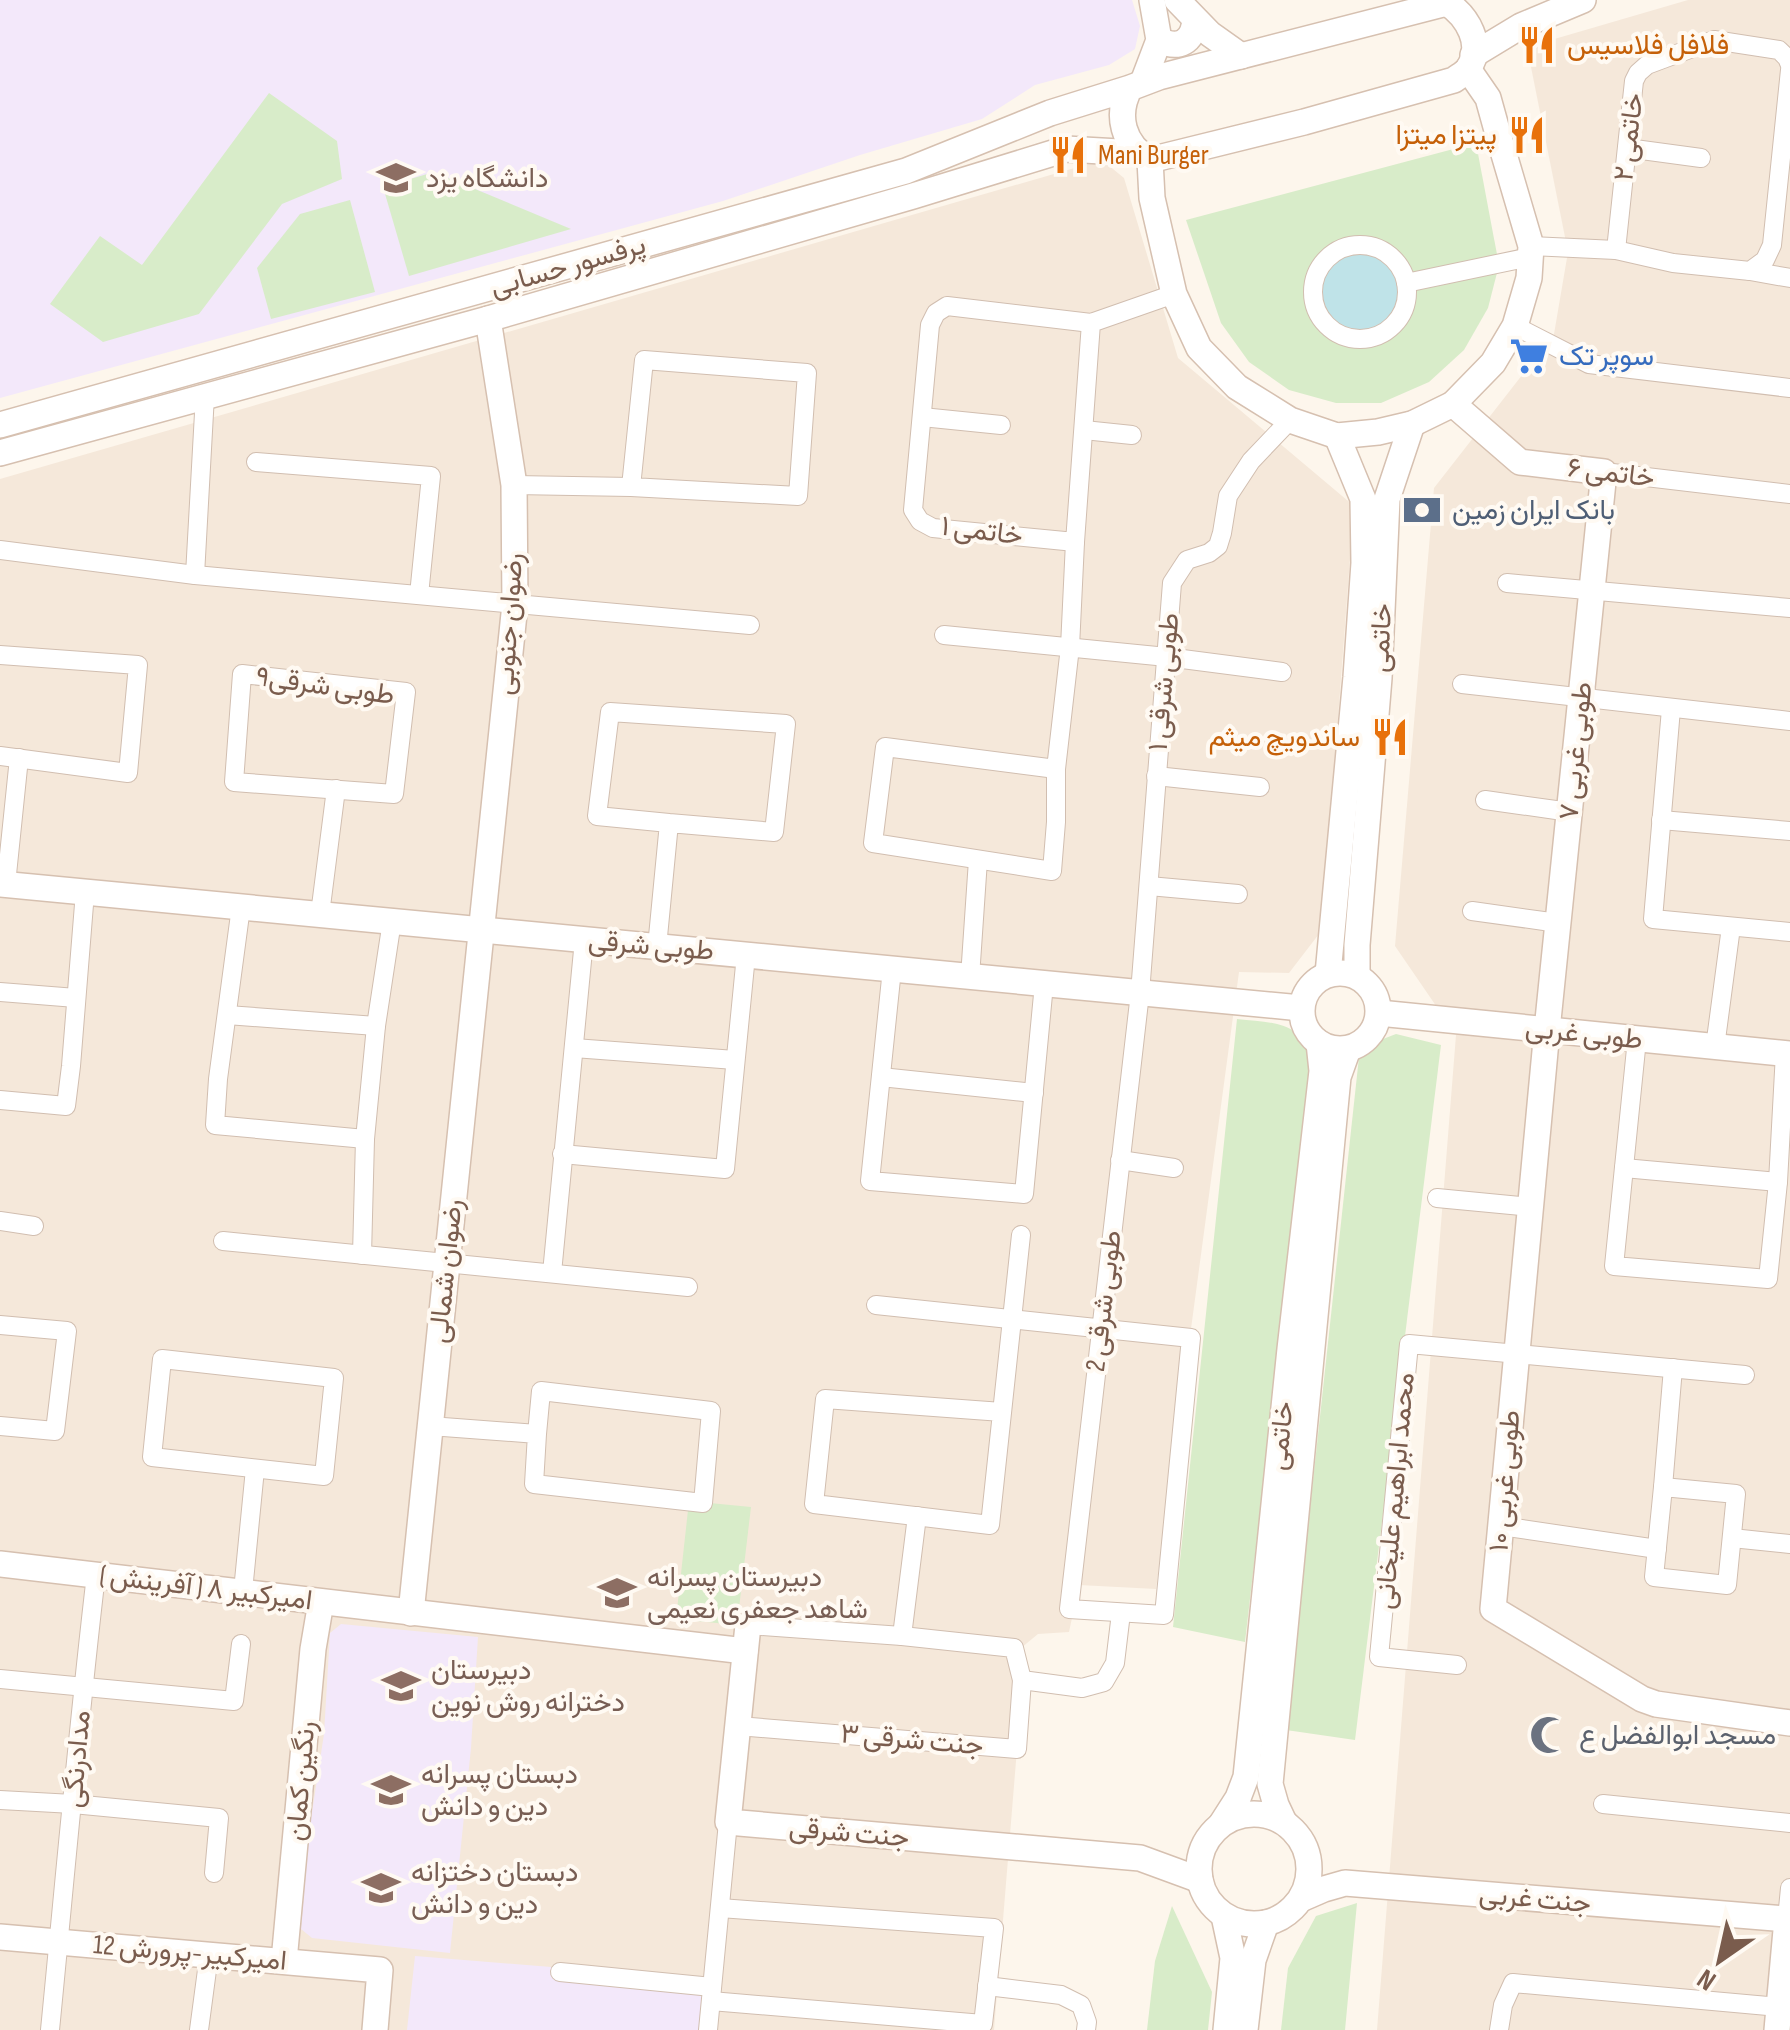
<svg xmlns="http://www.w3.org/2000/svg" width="1790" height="2030" font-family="'Sofia Sans Condensed',Vazirmatn,sans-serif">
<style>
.residential{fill:#f5e8da}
.education{fill:#f3e8fa}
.green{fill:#d8ecc9}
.water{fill:#bfe3e8;stroke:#a5d3da;stroke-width:2.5}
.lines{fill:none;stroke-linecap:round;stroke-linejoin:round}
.street-casing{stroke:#d1beb0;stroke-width:20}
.secondary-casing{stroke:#d6c0b0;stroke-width:28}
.street{stroke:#fff;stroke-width:18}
.secondary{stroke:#fff;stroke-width:25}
.labels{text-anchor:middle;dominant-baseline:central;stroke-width:8;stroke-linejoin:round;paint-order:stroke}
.food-label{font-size:28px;fill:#c56008;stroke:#fffaf3;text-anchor:start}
.street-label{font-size:28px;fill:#7a5c4d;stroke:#fffaf3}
.education-label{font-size:28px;fill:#785e54;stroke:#fffaf3;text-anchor:start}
.shop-label{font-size:28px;fill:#366cbe;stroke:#fffaf3;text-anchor:start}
.service-label{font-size:28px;fill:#4e5e75;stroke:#fffaf3;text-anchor:start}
.worship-label{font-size:28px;fill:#5b616d;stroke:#fffaf3;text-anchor:start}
</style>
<rect width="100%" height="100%" fill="#fdf6ec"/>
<!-- residential -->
<g class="residential">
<path d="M1688 0H1790V2030H1377L1456 1035 1395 946 1434 488 1554 334 1568 252 1527 47Z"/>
<path d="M1102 160 1124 178 1178 358 1354 506 1322 930 1289 973 1239 972 1156 1589 1079 1585 1069 1632 1038 1634 1021 1648 1017 1749 994 2030H0V479Z"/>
</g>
<!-- education -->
<g class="education">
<path d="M0 0H1132L1140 26 1135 49 1109 65 1035 85 982 119 860 155 723 201 0 398Z"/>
<path d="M341 1624 478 1637 471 1748 450 1953 312 1938 301 1929 309 1832 324 1734 330 1633Z"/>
<path d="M415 1956 663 1976 705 1992 703 2030H407Z"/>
</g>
<!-- green -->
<g class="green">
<path d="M269 93 337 141 342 179 282 204 199 314 103 342 50 304 100 236 142 265Z"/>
<path d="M1476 143 1499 265 1488 308 1464 350 1429 382 1381 403H1336L1289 390 1249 362 1221 323 1186 220Z"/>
<path d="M434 172 571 229 409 276 383 187Z"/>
<path d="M350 200 375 292 271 319 257 268 300 214Z"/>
<path d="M1237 1019C1272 1023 1301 1020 1312 1060L1245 1642 1173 1627Z"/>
<path d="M1396 1034 1441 1045 1355 1740 1286 1730 1359 1057 1370 1044Z"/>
<path d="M689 1501 751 1507 737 1625 676 1619Z"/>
<path d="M1357 1903 1345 2030H1281L1288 1968 1316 1916Z"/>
<path d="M1172 1906 1212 1992 1208 2030H1147L1155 1961Z"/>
</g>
<!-- water -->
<circle class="water" cx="1360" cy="292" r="39"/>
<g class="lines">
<!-- street casing -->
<g class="street-casing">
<g id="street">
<path d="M1627 148 1701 158"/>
<circle cx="1360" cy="292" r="47"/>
<path d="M1531 246 1616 250 1673 263 1750 271 1765 260 1772 245 1790 70"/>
<path d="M1616 250 1634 81 1638 73 1647 65 1714 40 1779 50 1787 58 1790 65"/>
<path d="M1750 271 1790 278"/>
<path d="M1406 283 1530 257"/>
<path d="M1091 323 1075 542 933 528 920 521 913 510 930 325 936 313 947 306 1091 323 1174 294"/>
<path d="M1515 326 1589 364 1790 388"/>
<path d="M922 417 1001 425"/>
<path d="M1084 430 1132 435"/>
<path d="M256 462 431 476 419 595"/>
<path d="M1604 472 1790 494"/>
<path d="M514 485 631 487 798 496 807 373 644 360 631 487"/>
<path d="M0 550 195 575 750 625"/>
<path d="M195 575 205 395"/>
<path d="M1507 583 1790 608"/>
<path d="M944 635 1167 657 1282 672"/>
<path d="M0 655 138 665 128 773 0 756"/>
<path d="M242 674 406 692 394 794 234 782Z"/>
<path d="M1462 684 1790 721"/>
<path d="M1671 709 1653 919 1790 932"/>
<path d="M1056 769 885 747 873 843 1052 871 1056 822V769L1070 647 1075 542"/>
<path d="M1156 776 1260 787"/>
<path d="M1485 800 1570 812"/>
<path d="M1661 820 1790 831"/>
<path d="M6 884 19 758"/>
<path d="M1149 886 1238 894"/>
<path d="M241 907 218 1079 215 1125 365 1139"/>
<path d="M1472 911 1558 923"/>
<path d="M320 914 336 789"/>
<path d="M657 947 669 823 597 816 610 712 786 724 774 832 669 823"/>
<path d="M892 969 870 1181 1024 1194 1044 984"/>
<path d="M970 977 978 860"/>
<path d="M0 992 76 998"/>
<path d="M227 1015 376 1026"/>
<path d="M1637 1039 1614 1266 1768 1279 1778 1182 1785 1053"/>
<path d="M1715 1047 1731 927"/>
<path d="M574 1048 735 1060"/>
<path d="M881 1077 1034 1093"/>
<path d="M0 1100 66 1106 71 1066 85 892"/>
<path d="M562 1154 725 1169 746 955"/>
<path d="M1120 1160 1174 1168"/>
<path d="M1624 1168 1778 1182"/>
<path d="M1437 1198 1531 1207"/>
<path d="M0 1221 34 1226"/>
<path d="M223 1241 688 1287"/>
<path d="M362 1255 365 1139 376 1026 392 921"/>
<path d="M552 1273 584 940"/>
<path d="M876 1305 1191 1338 1164 1615 1069 1609 1140 993 1172 583 1187 560 1209 553 1218 546 1222 533 1228 496 1251 461 1290 420"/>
<path d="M0 1325 67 1331 55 1431 0 1426"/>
<path d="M162 1359 334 1378 324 1476 152 1457Z"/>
<path d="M1002 1412 825 1399 814 1504 990 1525 1021 1235"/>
<path d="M430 1426 537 1434 534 1484 703 1503 711 1411 541 1391 537 1434"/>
<path d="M1663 1487 1736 1494 1727 1585 1654 1577Z"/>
<path d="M1663 1487 1673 1368"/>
<path d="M1501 1526 1657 1549"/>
<path d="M1732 1538 1790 1544"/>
<path d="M243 1591 255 1469"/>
<path d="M902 1636 917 1516"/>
<path d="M1457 1665 1379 1657 1409 1344 1745 1375"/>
<path d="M0 1679 234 1701 241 1644"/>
<path d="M1022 1680 1082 1688 1104 1682 1115 1663 1121 1613"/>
<path d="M738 1726 1017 1749 1022 1680 1014 1648 902 1636 748 1625"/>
<path d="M0 1800 73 1804 219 1818 214 1873"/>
<path d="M1603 1804 1790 1823"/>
<path d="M1787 1919 1790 1888"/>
<path d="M560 1972 712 1987"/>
<path d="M987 1986 1061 1995 1081 2005 1087 2022 1086 2030"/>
<path d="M711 2001 983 2024 994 1928 720 1908"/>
<path d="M50 2030C65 1878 78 1727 96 1575"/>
<path d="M199 2030 209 1955"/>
<path d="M708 2030 728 1822"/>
<path d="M1499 2030 1503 2005 1513 1983 1779 2007"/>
</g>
</g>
<!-- secondary casing -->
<g class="secondary-casing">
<g id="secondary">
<path d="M1177 0 1210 34 1241 56"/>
<path d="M1159 40C1179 50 1193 42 1195 20"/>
<path d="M1473 55 1521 26 1583 0"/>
<path d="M1143 82 1159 40 1152 0"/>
<path d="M1150 160 1152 198 1174 294 1199 348 1237 387 1290 420 1337 436 1378 432 1412 424 1453 404 1493 363 1515 326 1529 278 1531 246 1498 134 1488 98 1468 69"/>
<path d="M1453 404 1520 462 1604 472 1547 1030 1493 1609 1642 1699 1656 1704 1790 1723"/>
<path d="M0 425 906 171 1050 113 1130 88 1159 77 1447 3C1467 16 1485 45 1468 69 1464 74 1459 76 1454 80L1304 122 1150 160C1123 145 1115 115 1130 88"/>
<path d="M0 453 488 319 913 196 1066 149 1137 153"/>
<path d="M0 884 1301 1008"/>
<circle cx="1340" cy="1011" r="38"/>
<path d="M1328 974 1356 677 1364 563 1363 499 1337 436"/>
<path d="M1357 976V945L1379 678 1387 499 1412 424"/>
<path d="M1379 1013 1790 1054"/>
<path d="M0 1564 745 1651"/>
<path d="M411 1613 515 604 514 485 488 319"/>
<path d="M748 1625 728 1822 1140 1858 1200 1880"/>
<circle cx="1254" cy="1869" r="55"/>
<path d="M1284 1822 1276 1805 1270 1784 1338 1077 1348 1049"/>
<path d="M1222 1823 1238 1798 1246 1777 1290 1349 1322 1071 1319 1043"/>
<path d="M1301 1899 1324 1889 1345 1883 1787 1919 1777 2030"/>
<path d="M1224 1916 1233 1958 1226 2030"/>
<path d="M0 1937 380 1970 375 2030"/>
<path d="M284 1961 313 1649 321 1602"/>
<path d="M1245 2030 1253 1960 1266 1923"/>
</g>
</g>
<!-- street -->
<use href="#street" class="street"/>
<!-- secondary -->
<use href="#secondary" class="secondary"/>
</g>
<!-- icons -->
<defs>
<g id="restaurant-bare" transform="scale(3)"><path d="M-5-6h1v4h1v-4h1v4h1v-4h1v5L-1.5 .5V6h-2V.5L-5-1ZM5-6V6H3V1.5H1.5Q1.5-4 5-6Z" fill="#e8710a" stroke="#fffaf3" stroke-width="2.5" paint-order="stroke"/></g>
<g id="university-bare" transform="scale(3)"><path d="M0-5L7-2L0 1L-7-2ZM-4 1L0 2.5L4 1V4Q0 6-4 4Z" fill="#8d6e63" stroke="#fffaf3" stroke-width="2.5" paint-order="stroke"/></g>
<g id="supermarket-bare" transform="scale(3)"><path d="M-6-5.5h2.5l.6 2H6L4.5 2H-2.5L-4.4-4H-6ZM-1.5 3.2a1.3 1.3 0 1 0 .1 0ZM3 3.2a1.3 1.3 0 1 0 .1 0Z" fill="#3f7fe0" stroke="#fffaf3" stroke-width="2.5" paint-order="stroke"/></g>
<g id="bank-bare" transform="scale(3)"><path d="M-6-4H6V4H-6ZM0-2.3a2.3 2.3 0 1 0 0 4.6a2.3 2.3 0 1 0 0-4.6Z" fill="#5c6f8a" stroke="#fffaf3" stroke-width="2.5" paint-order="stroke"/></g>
<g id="school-bare" transform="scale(3)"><path d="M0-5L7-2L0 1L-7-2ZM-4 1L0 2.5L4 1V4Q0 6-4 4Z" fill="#8d6e63" stroke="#fffaf3" stroke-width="2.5" paint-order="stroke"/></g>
<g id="mosque-bare" transform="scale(3)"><path d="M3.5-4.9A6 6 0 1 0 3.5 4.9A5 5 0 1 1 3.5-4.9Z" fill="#6b7280" stroke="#fffaf3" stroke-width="2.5" paint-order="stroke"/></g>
</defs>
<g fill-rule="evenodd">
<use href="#restaurant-bare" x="1537" y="45"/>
<use href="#restaurant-bare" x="1527" y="135"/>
<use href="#restaurant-bare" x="1068" y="155"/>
<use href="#university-bare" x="396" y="178"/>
<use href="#supermarket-bare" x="1529" y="356"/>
<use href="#bank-bare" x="1422" y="510"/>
<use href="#restaurant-bare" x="1390" y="737"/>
<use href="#school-bare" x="617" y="1593"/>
<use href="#school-bare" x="401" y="1686"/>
<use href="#mosque-bare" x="1549" y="1735"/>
<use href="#school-bare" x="391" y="1790"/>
<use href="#school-bare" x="381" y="1888"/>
</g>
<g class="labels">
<!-- food labels -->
<g class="food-label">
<text x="1567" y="45">فلافل فلاسیس</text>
<text x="1497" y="135" text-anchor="end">پیتزا میتزا</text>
<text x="1098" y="155">Mani Burger</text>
<text x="1360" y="737" text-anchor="end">ساندویچ میثم</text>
</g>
<!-- street labels -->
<g class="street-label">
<text transform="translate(1629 137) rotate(-83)">خاتمی ۲</text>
<text transform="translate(568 266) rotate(-16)">پرفسور حسابی</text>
<text transform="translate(1611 473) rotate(7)">خاتمی ۶</text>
<text transform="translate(982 531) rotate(7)">خاتمی ۱</text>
<text transform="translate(509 624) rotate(-86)">رضوان جنوبی</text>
<text transform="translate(1381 638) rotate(-87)">خاتمی</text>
<text transform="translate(1164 682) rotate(-85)">طوبی شرقی ۱</text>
<text transform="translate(325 686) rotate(8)">طوبی شرقی۹</text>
<text transform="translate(1576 751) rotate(-84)">طوبی غربی ۷</text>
<text transform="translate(651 946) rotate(5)">طوبی شرقی</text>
<text transform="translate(1584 1034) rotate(6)">طوبی غربی</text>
<text transform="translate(446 1271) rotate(-84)">رضوان شمالی</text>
<text transform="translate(1104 1301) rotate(-83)">طوبی شرقی 2</text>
<text transform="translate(1281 1436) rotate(-84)">خاتمی</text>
<text transform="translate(1505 1481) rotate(-85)">طوبی غربی ۱۰</text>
<text transform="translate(1395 1491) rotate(-85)">محمد ابراهیم علیخانی</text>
<text transform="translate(206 1588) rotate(7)">امیرکبیر ۸ ( آفرینش )</text>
<text transform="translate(912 1740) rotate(5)">جنت شرقی ۳</text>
<text transform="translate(77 1759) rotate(-85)">مدادرنگی</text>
<text transform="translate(301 1781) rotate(-85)">رنگین کمان</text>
<text transform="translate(849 1833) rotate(5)">جنت شرقی</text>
<text transform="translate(1535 1899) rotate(5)">جنت غربی</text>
<text transform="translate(190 1953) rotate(5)">12 امیرکبیر-پرورش</text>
</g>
<!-- education labels -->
<g class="education-label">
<text x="426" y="178">دانشگاه یزد</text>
<text x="647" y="1577">دبیرستان پسرانه<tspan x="647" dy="32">شاهد جعفری نعیمی</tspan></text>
<text x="431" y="1670">دبیرستان<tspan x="431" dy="32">دخترانه روش نوین</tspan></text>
<text x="421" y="1774">دبستان پسرانه<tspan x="421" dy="32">دین و دانش</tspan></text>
<text x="411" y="1872">دبستان دختزانه<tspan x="411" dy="32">دین و دانش</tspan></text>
</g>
<!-- shop labels -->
<g class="shop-label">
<text x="1559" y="356">سوپر تک</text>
</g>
<!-- service labels -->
<g class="service-label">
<text x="1452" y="510">بانک ایران زمین</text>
</g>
<!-- worship labels -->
<g class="worship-label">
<text x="1579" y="1735">مسجد ابوالفضل ع</text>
</g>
</g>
<!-- north arrow -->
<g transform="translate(1720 1960) rotate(214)" stroke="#fffaf3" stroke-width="8" paint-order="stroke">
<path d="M0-8L18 38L0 25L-18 38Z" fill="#7a5c4d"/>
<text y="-15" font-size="28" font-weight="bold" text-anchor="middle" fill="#7a5c4d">N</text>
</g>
</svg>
